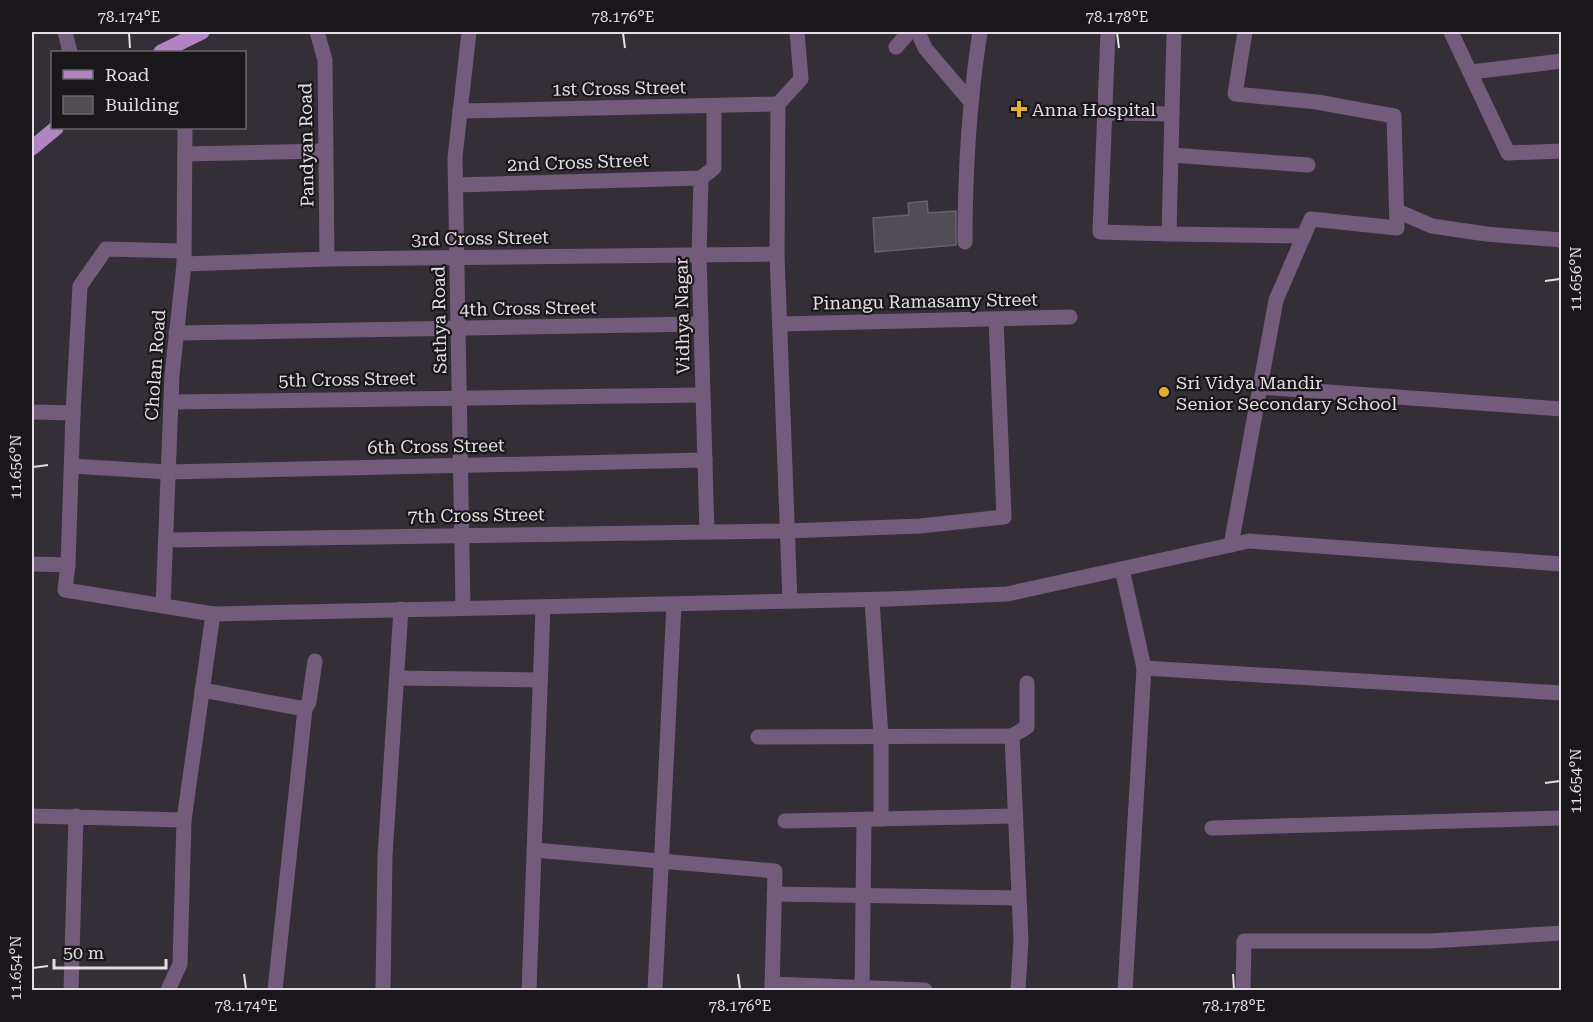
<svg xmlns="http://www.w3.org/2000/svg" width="1593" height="1022" font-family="'Roboto Serif',serif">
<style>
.building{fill:#524c54;stroke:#666069;stroke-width:1.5}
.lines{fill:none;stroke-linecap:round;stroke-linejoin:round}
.minor{stroke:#725b7b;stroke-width:15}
.major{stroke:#b284c4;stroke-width:15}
.ticks{fill:none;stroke:#e2dee4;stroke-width:2}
.poi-dot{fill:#e3ae34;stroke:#1a171b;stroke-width:2}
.labels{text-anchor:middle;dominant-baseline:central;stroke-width:4.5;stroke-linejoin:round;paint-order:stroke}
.street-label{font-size:18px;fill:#e2dee4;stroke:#1a171b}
.poi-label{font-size:18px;fill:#e2dee4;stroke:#1a171b;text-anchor:start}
.neatline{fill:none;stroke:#e2dee4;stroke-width:2}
.ticks-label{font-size:15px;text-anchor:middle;fill:#e2dee4}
</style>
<rect width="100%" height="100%" fill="#342e36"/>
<!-- building -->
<path class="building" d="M927 201 928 213 956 211V245L875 252 873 218 909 215 908 203Z"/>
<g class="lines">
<!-- minor -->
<g class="minor">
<path d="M65 32 70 52"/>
<path d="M317 32 325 60 327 259"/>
<path d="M918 32 925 48 970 101"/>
<path d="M1108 32 1100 232 1169 234 1174 32"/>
<path d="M1451 32 1508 153 1562 151"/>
<path d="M896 47 909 32"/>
<path d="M1471 72 1562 61"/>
<path d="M460 111 778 104"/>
<path d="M1105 113 1172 114"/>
<path d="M185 154 326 151"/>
<path d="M1171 155 1308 165"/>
<path d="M456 185 701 178"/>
<path d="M1397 211 1432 226 1486 234 1562 240"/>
<path d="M1169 234 1304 236"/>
<path d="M965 242C965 171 969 102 980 32"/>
<path d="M184 264 327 259 777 254"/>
<path d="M780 324 1070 317"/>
<path d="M176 333 701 324"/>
<path d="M1260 387 1562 409"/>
<path d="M171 402 703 395"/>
<path d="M32 412 73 413 68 565 32 564"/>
<path d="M73 413 80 286 106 249 183 251"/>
<path d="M72 466 168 472 705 460"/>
<path d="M707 532 699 255 701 178 714 168V106"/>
<path d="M166 540 787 531 920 526 1004 517 996 319"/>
<path d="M1231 545 1276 300 1311 219 1397 228 1394 116 1317 102 1235 94 1245 32"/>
<path d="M68 565 65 590 213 614 889 599 1007 594 1249 541 1562 564"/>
<path d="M1122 569 1144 668 1125 990"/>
<path d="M872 600 881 737V819"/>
<path d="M790 601 777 254 778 104 801 79 797 32"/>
<path d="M163 606 172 375 184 264 185 128"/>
<path d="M463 608 455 157 469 32"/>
<path d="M1144 668 1562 693"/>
<path d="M397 678 540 680"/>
<path d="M202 690 305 709"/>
<path d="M1012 736 1027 727V683"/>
<path d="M758 737 1012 736 1021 940 1018 990"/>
<path d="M32 816 184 820 180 964 168 990"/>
<path d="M184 820 213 614"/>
<path d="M785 821 1014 816"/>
<path d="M1212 828 1562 818"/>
<path d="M534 850 775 871 772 990"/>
<path d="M774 894 1018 898"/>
<path d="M772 984 925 990"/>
<path d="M71 990 76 816"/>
<path d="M275 990 305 709 309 702 315 661"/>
<path d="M383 990 385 856 401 609"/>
<path d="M529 990 543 607"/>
<path d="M655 990 674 604"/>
<path d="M862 990 864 820"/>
<path d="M1243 990 1244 941H1430L1562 933"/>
</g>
<!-- major -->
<g class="major">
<path d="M161 52 202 32"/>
<path d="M32 148 56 128"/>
</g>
</g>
<!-- ticks -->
<path class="ticks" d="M129 33 130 48M623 33 625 48M1117 33 1119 48M1545 281 1560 279M33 467 48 465M1545 783 1560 781M33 968 48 966M244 974 246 989M738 974 740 989M1233 974 1234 989"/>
<!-- markers -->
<g class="poi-dot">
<path d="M1016 100h6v6h6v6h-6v6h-6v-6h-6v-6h6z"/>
<circle cx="1164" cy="392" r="6"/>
</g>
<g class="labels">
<!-- street labels -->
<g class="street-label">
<text transform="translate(619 88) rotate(-1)">1st Cross Street</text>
<text transform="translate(306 145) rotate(-91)">Pandyan Road</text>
<text transform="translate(578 162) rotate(-2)">2nd Cross Street</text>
<text transform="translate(480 238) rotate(-1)">3rd Cross Street</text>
<text transform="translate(925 301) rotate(-1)">Pinangu Ramasamy Street</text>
<text transform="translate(528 308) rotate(-1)">4th Cross Street</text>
<text transform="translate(682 316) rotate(-91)">Vidhya Nagar</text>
<text transform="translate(439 320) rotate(-91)">Sathya Road</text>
<text transform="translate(155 365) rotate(-86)">Cholan Road</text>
<text transform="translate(347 379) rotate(-1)">5th Cross Street</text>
<text transform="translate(436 446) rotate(-1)">6th Cross Street</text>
<text transform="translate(476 515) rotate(-1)">7th Cross Street</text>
</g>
<!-- poi labels -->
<g class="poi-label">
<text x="1032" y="109">Anna Hospital</text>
<text x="1176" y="382">Sri Vidya Mandir<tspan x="1176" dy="21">Senior Secondary School</tspan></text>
</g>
</g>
<!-- border -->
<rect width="1593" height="1022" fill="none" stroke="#1a171b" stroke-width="66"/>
<!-- legend -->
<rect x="51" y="51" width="195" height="78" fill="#1a171b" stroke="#6a676b" stroke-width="1.5"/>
<rect x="63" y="70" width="30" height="9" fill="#b284c4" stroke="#6a676b" stroke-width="1.5"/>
<text x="105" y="81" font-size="18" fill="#e2dee4">Road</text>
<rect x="63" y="96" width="30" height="18" fill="#524c54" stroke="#6a676b" stroke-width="1.5"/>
<text x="105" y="111" font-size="18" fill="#e2dee4">Building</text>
<!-- scale -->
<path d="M54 959v9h112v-9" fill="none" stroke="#e2dee4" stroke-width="3"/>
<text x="63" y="959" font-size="18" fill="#e2dee4" stroke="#1a171b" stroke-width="4.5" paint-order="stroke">50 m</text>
<rect x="33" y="33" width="1527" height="956" class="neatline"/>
<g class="ticks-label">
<text x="129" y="22">78.174°E</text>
<text x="623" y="22">78.176°E</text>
<text x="1117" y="22">78.178°E</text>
<text transform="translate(1576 279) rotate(-90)" y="5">11.656°N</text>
<text transform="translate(16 467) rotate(-90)" y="5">11.656°N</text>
<text transform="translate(1576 781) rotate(-90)" y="5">11.654°N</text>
<text transform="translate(16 968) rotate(-90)" y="5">11.654°N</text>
<text x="246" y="1011">78.174°E</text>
<text x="740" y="1011">78.176°E</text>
<text x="1234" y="1011">78.178°E</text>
</g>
</svg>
